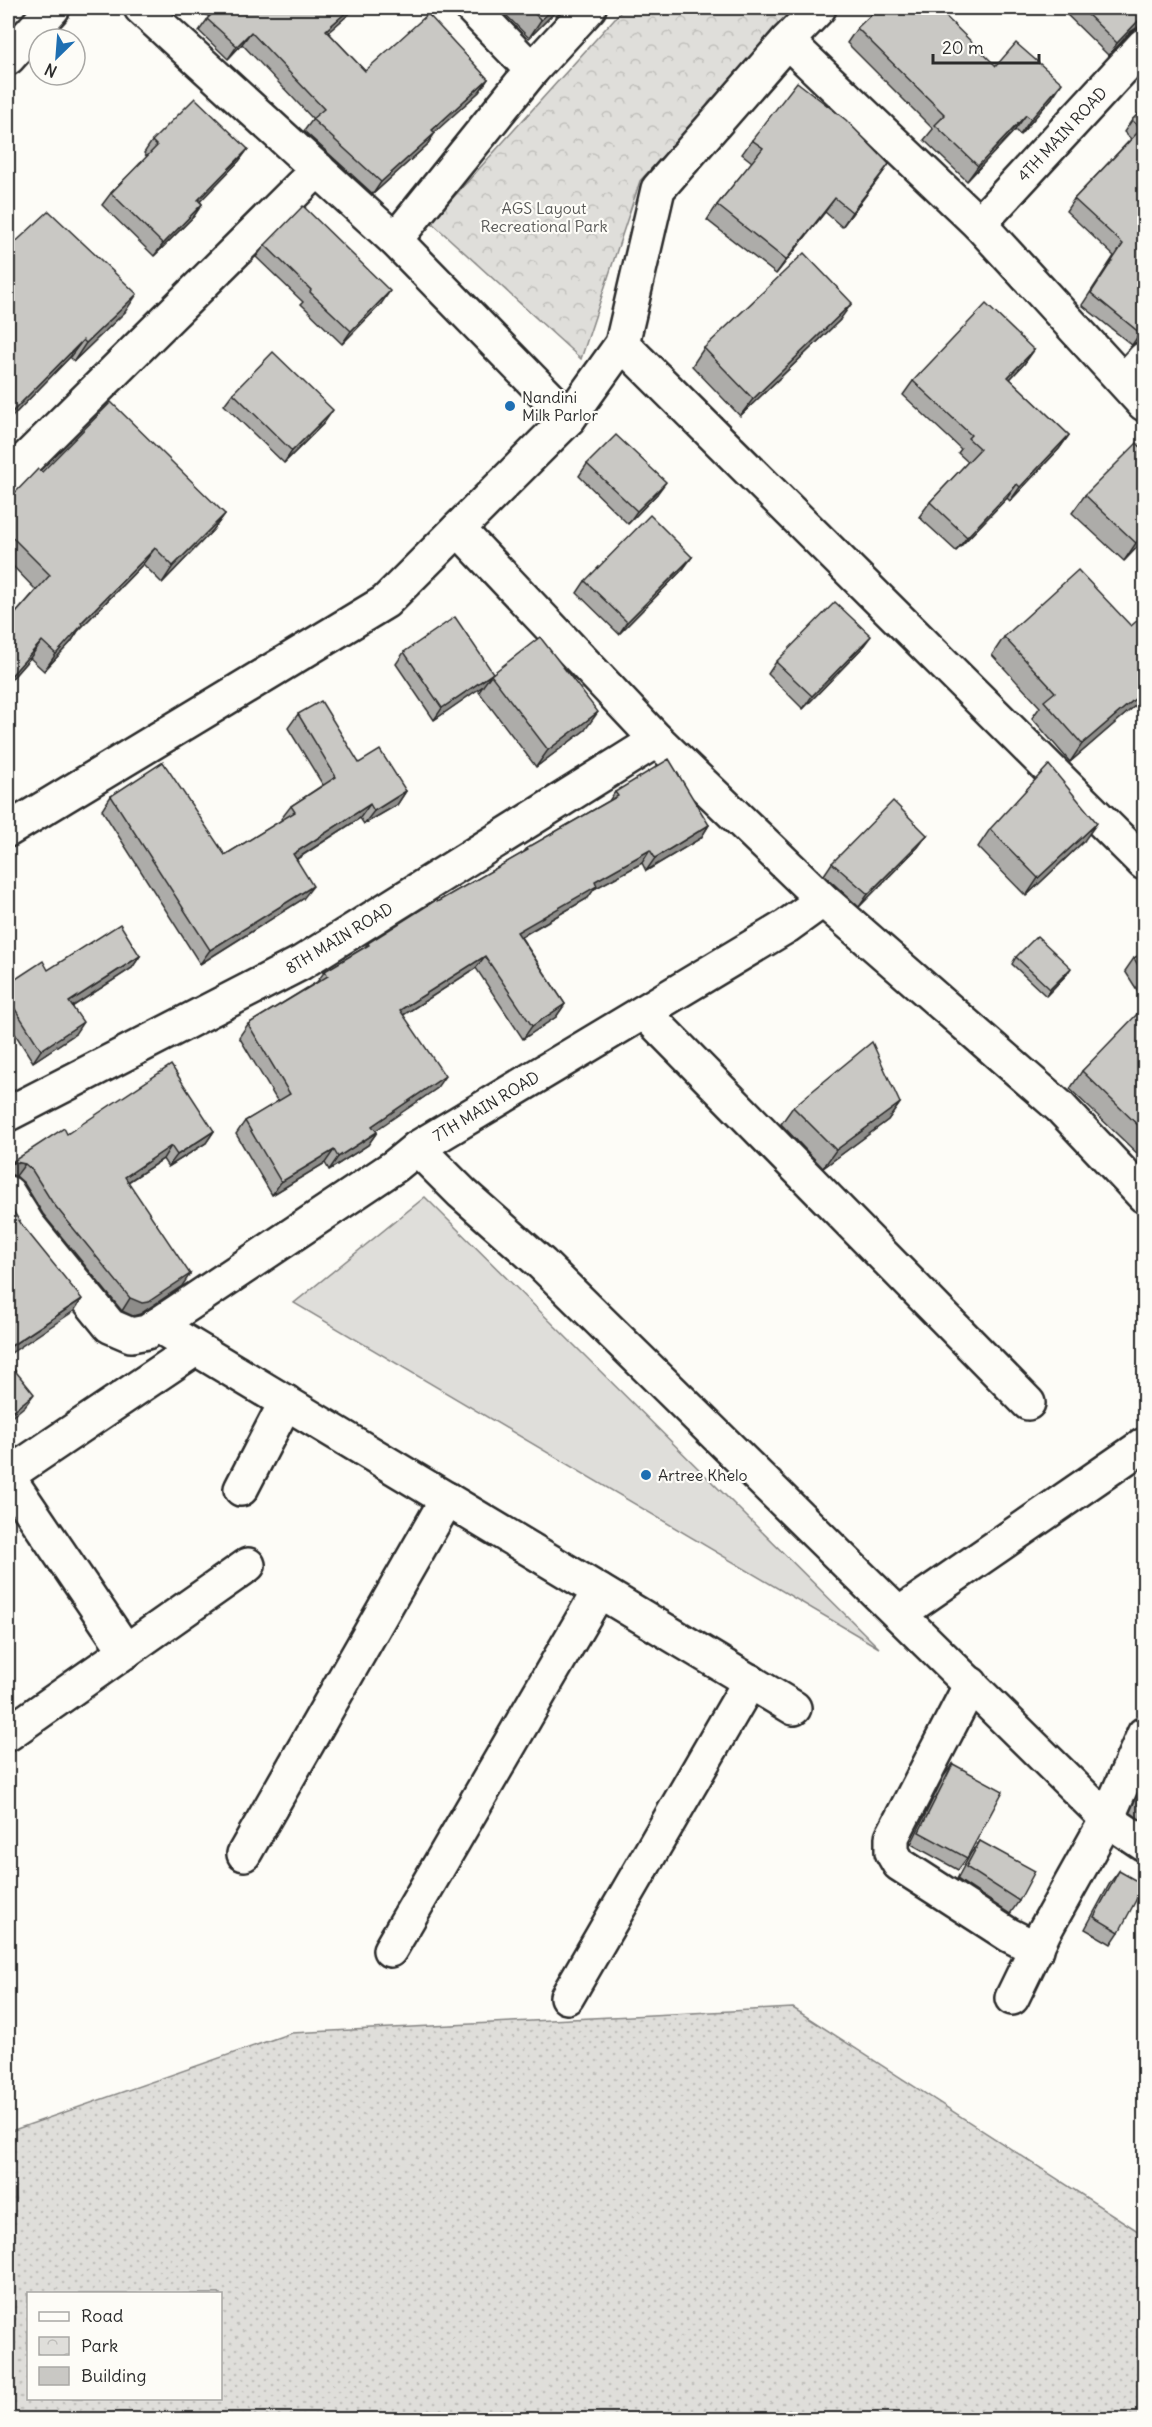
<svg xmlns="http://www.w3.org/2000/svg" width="1152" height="2427" font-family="Delius,sans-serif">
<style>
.grass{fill:url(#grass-dots);stroke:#858482;stroke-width:1.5;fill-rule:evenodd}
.park{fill:url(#park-crowns);stroke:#858482;stroke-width:1.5}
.pitch{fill:#dfdeda;stroke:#858482;stroke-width:1.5}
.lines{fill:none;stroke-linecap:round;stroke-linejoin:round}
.minor-casing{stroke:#2b2b2b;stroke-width:38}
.minor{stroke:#fdfcf7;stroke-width:33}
.wall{fill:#adaca9;stroke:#2b2b2b;stroke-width:1.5}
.shaded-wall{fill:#8d8c89;stroke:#2b2b2b;stroke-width:1.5}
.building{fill:#c9c8c4;stroke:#2b2b2b;stroke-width:1.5}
.poi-dot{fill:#1f6fb2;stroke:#fdfcf7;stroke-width:2}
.labels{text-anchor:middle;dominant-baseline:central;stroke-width:4.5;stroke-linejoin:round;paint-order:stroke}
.street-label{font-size:16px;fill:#2b2b2b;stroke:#fdfcf7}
.park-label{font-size:16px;fill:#585857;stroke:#fdfcf7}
.poi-label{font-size:16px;fill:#2b2b2b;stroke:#fdfcf7;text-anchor:start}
</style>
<defs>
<pattern id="grass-dots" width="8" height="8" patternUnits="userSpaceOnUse" patternTransform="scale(1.5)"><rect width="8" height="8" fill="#dfdeda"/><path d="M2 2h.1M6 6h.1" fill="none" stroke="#c0bfbb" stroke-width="1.8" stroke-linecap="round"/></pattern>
<pattern id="park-crowns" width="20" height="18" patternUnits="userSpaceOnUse" patternTransform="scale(1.5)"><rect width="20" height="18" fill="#dfdeda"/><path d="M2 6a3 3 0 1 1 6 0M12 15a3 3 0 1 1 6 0" fill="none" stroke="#c0bfbb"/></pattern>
</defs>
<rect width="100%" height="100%" fill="#fdfcf7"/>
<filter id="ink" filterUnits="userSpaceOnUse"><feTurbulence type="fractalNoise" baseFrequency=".0167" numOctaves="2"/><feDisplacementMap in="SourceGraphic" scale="12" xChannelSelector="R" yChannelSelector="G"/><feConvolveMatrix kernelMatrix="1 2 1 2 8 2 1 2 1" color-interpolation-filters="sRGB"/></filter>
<g filter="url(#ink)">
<!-- grass -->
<path class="grass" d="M793 2008 1144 2235V2419H8V2132L291 2033ZM28 2294H220V2398H28Z"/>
<!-- park -->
<path class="park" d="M624 8H799L640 181 581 359 431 222Z"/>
<!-- pitch -->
<path class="pitch" d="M425 1197 879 1648 294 1303Z"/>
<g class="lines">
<!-- minor casing -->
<g class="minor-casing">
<g id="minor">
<path d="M141 8 395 240 569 418"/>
<path d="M472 8 532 70"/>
<path d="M787 41 819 8"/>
<path d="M8 58 53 8"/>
<path d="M979 224 1144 45"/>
<path d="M395 240 532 70 589 8"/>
<path d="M622 344 1144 863"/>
<path d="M1124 381 1144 359"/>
<path d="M8 477 318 169"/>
<path d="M458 529 657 740 823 900 1060 1107 1144 1196"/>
<path d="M8 830 385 602 569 418 622 344 658 189 787 41 979 224 1144 404"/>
<path d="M644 1012 1028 1403"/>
<path d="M8 1114 301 963 657 740"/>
<path d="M417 1148 462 1193 542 1264 1107 1819 1144 1844"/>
<path d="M8 1193 28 1225 110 1326 131 1335 147 1332 395 1166 417 1148 787 926 823 900"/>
<path d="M157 1325 794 1708"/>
<path d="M8 1475 195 1349"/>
<path d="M8 1477 126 1651"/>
<path d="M241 1489 286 1402"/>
<path d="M899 1614 1144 1445"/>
<path d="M971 1684 892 1837V1852L899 1864 1009 1935 1037 1949"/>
<path d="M8 1734 248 1565"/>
<path d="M244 1854 447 1499"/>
<path d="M390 1950 599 1591"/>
<path d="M567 1997 750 1681"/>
<path d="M1012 1998 1044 1932 1107 1819 1144 1734"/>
</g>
</g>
<!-- minor -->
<use href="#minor" class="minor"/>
</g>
<!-- wall -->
<g class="wall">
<path d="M199 8H356L328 32 365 71 488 79 479 92 434 132 427 145 373 194 304 131 313 119 242 44 228 59 199 31 209 17Z"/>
<path d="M499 8H559L529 38Z"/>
<path d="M1060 8H1144V27H1138L1130 32 1109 56Z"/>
<path d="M857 28 996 66 1052 98 1020 135 1015 130 967 181 924 140 933 129 847 43Z"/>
<path d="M1144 108V341H1139L1132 345 1082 305 1114 256 1066 211 1074 199 1131 139 1124 132 1132 120Z"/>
<path d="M752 140 889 164 842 227 825 212 776 274 707 220 717 205 752 162 742 154Z"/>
<path d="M152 141 248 149 239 161 200 201 202 204 194 216 154 256 102 205 111 193 147 157 144 153Z"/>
<path d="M265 245 381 304 342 344 301 304 303 302 256 257Z"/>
<path d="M8 249 125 312 74 361 70 357 8 421Z"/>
<path d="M839 321 740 416 692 366 704 348Z"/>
<path d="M1034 350 1024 364 1010 379 1069 435 1059 449 1010 501 1007 498 956 551 919 517 930 502 968 462 958 453 961 449 903 395 913 381Z"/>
<path d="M233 393 324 423 284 463 224 405Z"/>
<path d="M1144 451V540L1124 561 1072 513 1085 495Z"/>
<path d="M587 464 657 494 628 524 579 476Z"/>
<path d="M42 472 225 514 213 530 162 583 143 564 78 631 71 642 44 671 30 658 8 683V622L36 590 8 561V500Z"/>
<path d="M692 557 683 569 619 634 577 593 585 581Z"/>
<path d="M1004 637 1144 698 1070 762 1032 718 1040 707 992 655Z"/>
<path d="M862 648 803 709 768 674 776 662Z"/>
<path d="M404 652 493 673 585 730 536 767 479 692 483 686 434 720 396 664Z"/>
<path d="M298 714 359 763 406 791 397 805 364 824 360 818 297 859 303 899 200 964 102 810 111 796 225 855 282 820 281 819 291 806 323 785 288 728Z"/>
<path d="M615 792 709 825 701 838 646 871 642 863 594 889 588 898 521 937 565 1004 556 1017 523 1039 476 968 403 1015 436 1089 375 1130 377 1132 368 1145 329 1170 325 1163 272 1195 236 1134 245 1121 278 1102 239 1037 248 1024 317 982 325 971 365 947 368 943 437 902 523 853 527 848 609 801Z"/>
<path d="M990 829 1084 841 1026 896 978 847Z"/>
<path d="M927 835 918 847 859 907 824 875 832 863Z"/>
<path d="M1144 952V1001L1125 971 1134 958Z"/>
<path d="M140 956 132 968 73 1006 75 1034 33 1062 8 1023V984L48 970Z"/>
<path d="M1016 957 1067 974 1046 996 1012 964Z"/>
<path d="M1144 1012V1160L1070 1089 1082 1071Z"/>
<path d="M900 1103 888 1120 823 1168 781 1124 793 1107Z"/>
<path d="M214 1131 206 1143 168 1167 163 1159 128 1182 182 1286 140 1314 133 1316 122 1311 43 1214 24 1183 16 1176 8 1174V1166L67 1134Z"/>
<path d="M953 1764 967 1858 958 1870 911 1844 944 1776Z"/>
<path d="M1144 1780V1822L1130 1812Z"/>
<path d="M980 1841 1019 1901 1010 1914 957 1879 971 1853Z"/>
<path d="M1119 1871V1932L1111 1944 1085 1929 1110 1883Z"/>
</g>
<!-- shaded-wall -->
<g class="shaded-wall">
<path d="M351 8H356L317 42 326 30Z"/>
<path d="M554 8H559L529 38 541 20Z"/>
<path d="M1144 16V27H1138L1130 32 1109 56 1117 43 1139 20Z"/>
<path d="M251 32 242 44 228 59 237 46Z"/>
<path d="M488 79 479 92 424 142 432 130Z"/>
<path d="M1062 83 1052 98 1020 135 1031 119Z"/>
<path d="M1026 115 1015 130 967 181 978 166Z"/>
<path d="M435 133 427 145 373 194 381 182Z"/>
<path d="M248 149 239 161 190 212 198 200Z"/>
<path d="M889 164 879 178 842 227 852 212Z"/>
<path d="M835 198 825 212 776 274 786 260Z"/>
<path d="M202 204 194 216 154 256 163 244Z"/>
<path d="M390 291 381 304 342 344 351 331Z"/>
<path d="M137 294 125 312 74 361 86 343Z"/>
<path d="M852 303 839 321 740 416 753 399Z"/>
<path d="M1144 331V341H1139L1132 345 1140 333Z"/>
<path d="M83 340 70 357 8 421V418L11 413Z"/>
<path d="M1034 350 1024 364 998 392 1008 377Z"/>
<path d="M333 410 324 423 284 463 292 451Z"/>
<path d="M1069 435 1059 449 1010 501 1020 487Z"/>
<path d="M666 482 657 494 628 524 637 511Z"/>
<path d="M1017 484 1007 498 956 551 967 537Z"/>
<path d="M225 514 213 530 162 583 173 566Z"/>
<path d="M1144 535V540L1124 561 1136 543Z"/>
<path d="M155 548 143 564 78 631 71 642 44 671 56 654 81 623Z"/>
<path d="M692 557 683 569 619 634 627 622Z"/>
<path d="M871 636 862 648 803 709 812 696Z"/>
<path d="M42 641 30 658 8 683V679Z"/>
<path d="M491 675 483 686 434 720 442 708Z"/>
<path d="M1144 691V698L1070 762 1082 744Z"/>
<path d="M598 712 585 730 536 767 548 750Z"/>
<path d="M406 791 397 805 364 824 374 811Z"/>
<path d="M370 804 360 818 284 867 293 854Z"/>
<path d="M1097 823 1084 841 1026 896 1038 878Z"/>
<path d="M709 825 701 838 646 871 655 858Z"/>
<path d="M927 835 918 847 859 907 868 894Z"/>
<path d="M650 850 642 863 594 889 588 898 508 944 517 932 595 881Z"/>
<path d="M313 886 303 899 200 964 210 950Z"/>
<path d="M140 956 132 968 61 1014 69 1002Z"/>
<path d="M485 956 476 968 391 1023 400 1010Z"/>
<path d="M1071 968 1067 974 1046 996 1050 989Z"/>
<path d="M565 1004 556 1017 523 1039 532 1026Z"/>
<path d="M83 1022 75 1034 33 1062 41 1050Z"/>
<path d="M445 1076 436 1089 363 1139 372 1126Z"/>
<path d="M900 1103 888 1120 823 1168 836 1150Z"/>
<path d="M214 1131 206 1143 168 1167 177 1155Z"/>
<path d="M377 1132 368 1145 329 1170 338 1157Z"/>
<path d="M171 1146 163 1159 117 1189 125 1177Z"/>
<path d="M334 1150 325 1163 272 1195 281 1182Z"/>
<path d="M16 1162 25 1164 16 1176 8 1174V1166L9 1164Z"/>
<path d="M190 1274 182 1286 140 1314 133 1316 122 1311 130 1298Z"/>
<path d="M82 1299 74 1311 8 1355V1348Z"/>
<path d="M34 1394 25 1406 8 1420V1415Z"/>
</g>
<!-- building -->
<g class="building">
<path d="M218 8H351L326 30 365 71 428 14 488 79 432 130 435 133 381 182 312 119 324 109 251 32 237 46 207 19Z"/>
<path d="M529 8H554L541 20Z"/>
<path d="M878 8H937L996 66 1016 43 1062 83 1031 119 1026 115 978 166 935 125 945 115 857 28Z"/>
<path d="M1081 8H1144V16L1139 20 1117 43Z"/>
<path d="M797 82 846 120 889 164 852 212 835 198 786 260 717 205 763 148 752 140Z"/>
<path d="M195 98 248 149 198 200 202 204 163 244 111 193 157 146 152 141Z"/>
<path d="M1144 108V331L1140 333 1091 293 1123 244 1074 199 1141 129 1132 120Z"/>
<path d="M303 206 390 291 351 331 310 292 311 290 265 245Z"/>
<path d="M49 211 137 294 86 343 83 340 11 413 8 409V249Z"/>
<path d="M804 253 852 303 753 399 704 348Z"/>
<path d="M986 304 1034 350 1008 377 1069 435 1020 487 1017 484 967 537 930 502 980 449 968 438 971 435 913 381Z"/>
<path d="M273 352 333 410 292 451 233 393Z"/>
<path d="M111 402 225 514 173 566 155 548 81 623 82 625 56 654 42 641 8 679V622L50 575 8 533V500L38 469 42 472Z"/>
<path d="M616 435 666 482 637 511 587 464Z"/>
<path d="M1137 443 1144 451V535L1136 543 1085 495Z"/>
<path d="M650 515 692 557 627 622 585 581Z"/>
<path d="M1078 570 1131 626 1140 618 1144 623V691L1082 744 1044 701 1055 692 1004 637Z"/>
<path d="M835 602 871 636 812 696 776 662Z"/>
<path d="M455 617 493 673 442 708 404 652Z"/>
<path d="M540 637 598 712 548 750 491 675Z"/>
<path d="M321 701 359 763 380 750 406 791 374 811 370 804 293 854 313 886 210 950 111 796 163 762 225 855 295 812 291 806 336 777 298 714Z"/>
<path d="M669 759 709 825 655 858 650 850 595 881 597 886 517 932 565 1004 532 1026 485 956 400 1010 445 1076 372 1126 377 1132 338 1157 334 1150 281 1182 245 1121 290 1094 248 1024 328 976 325 971 369 945 368 943 436 900 437 902 528 850 527 848 618 796 615 792Z"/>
<path d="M1049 765 1097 823 1038 878 990 829Z"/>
<path d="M893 801 927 835 868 894 832 863Z"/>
<path d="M120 924 140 956 69 1002 83 1022 41 1050 8 998V984L43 961 48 970Z"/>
<path d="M1037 936 1071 968 1050 989 1016 957Z"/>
<path d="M1144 952V976L1134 958Z"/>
<path d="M1142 1009 1144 1012V1131L1082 1071Z"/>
<path d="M872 1042 900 1103 836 1150 793 1107Z"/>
<path d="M171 1065 214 1131 177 1155 171 1146 125 1177 190 1274 148 1302 142 1303 130 1298 52 1202 32 1170 25 1164 16 1162 9 1164 64 1128 67 1134Z"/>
<path d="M8 1203 22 1225 82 1299 8 1348Z"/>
<path d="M8 1362 34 1394 8 1415Z"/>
<path d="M953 1764 1003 1791 967 1858 919 1832Z"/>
<path d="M980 1841 1035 1871 1019 1901 966 1867Z"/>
<path d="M1119 1871 1144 1885 1119 1932 1094 1917Z"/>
</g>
</g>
<!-- markers -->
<g class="poi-dot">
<circle cx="510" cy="406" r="6"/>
<circle cx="646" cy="1475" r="6"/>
</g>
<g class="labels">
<!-- street labels -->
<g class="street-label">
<text transform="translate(1062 134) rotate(-47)">4TH MAIN ROAD</text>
<text transform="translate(339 938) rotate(-31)">8TH MAIN ROAD</text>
<text transform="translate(486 1106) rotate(-31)">7TH MAIN ROAD</text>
</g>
<!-- park labels -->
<g class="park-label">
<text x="544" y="208">AGS Layout<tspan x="544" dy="18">Recreational Park</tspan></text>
</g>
<!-- poi labels -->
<g class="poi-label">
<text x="522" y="397">Nandini<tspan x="522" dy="18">Milk Parlor</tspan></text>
<text x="658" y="1475">Artree Khelo</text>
</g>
</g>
<!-- margin -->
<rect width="1152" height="2427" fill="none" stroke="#fdfcf7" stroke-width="30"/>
<rect x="15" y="15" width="1122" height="2397" fill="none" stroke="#2b2b2b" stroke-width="2" filter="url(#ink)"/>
<!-- legend -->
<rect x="27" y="2292" width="195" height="108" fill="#fdfcf7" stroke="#a9a8a5" stroke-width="1.5"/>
<rect x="39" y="2312" width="30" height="9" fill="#fdfcf7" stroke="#a9a8a5" stroke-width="1.5"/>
<text x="81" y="2322" font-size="18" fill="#2b2b2b">Road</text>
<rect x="39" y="2337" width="30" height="18" fill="url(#park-crowns)" stroke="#a9a8a5" stroke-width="1.5"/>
<text x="81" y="2352" font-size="18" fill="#2b2b2b">Park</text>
<rect x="39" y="2367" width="30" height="18" fill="#c9c8c4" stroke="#a9a8a5" stroke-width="1.5"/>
<text x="81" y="2382" font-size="18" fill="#2b2b2b">Building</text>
<!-- north arrow -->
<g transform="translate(57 57) rotate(205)"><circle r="28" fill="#fdfcf7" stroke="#a9a8a5" stroke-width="1.5"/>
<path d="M0-4.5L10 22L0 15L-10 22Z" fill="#1f6fb2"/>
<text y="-9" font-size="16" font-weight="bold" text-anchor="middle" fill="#2b2b2b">N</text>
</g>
<!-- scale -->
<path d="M933 54v9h106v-9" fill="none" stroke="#2b2b2b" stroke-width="3"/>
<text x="942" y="54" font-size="18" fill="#2b2b2b" stroke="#fdfcf7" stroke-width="4.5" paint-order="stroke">20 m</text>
</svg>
